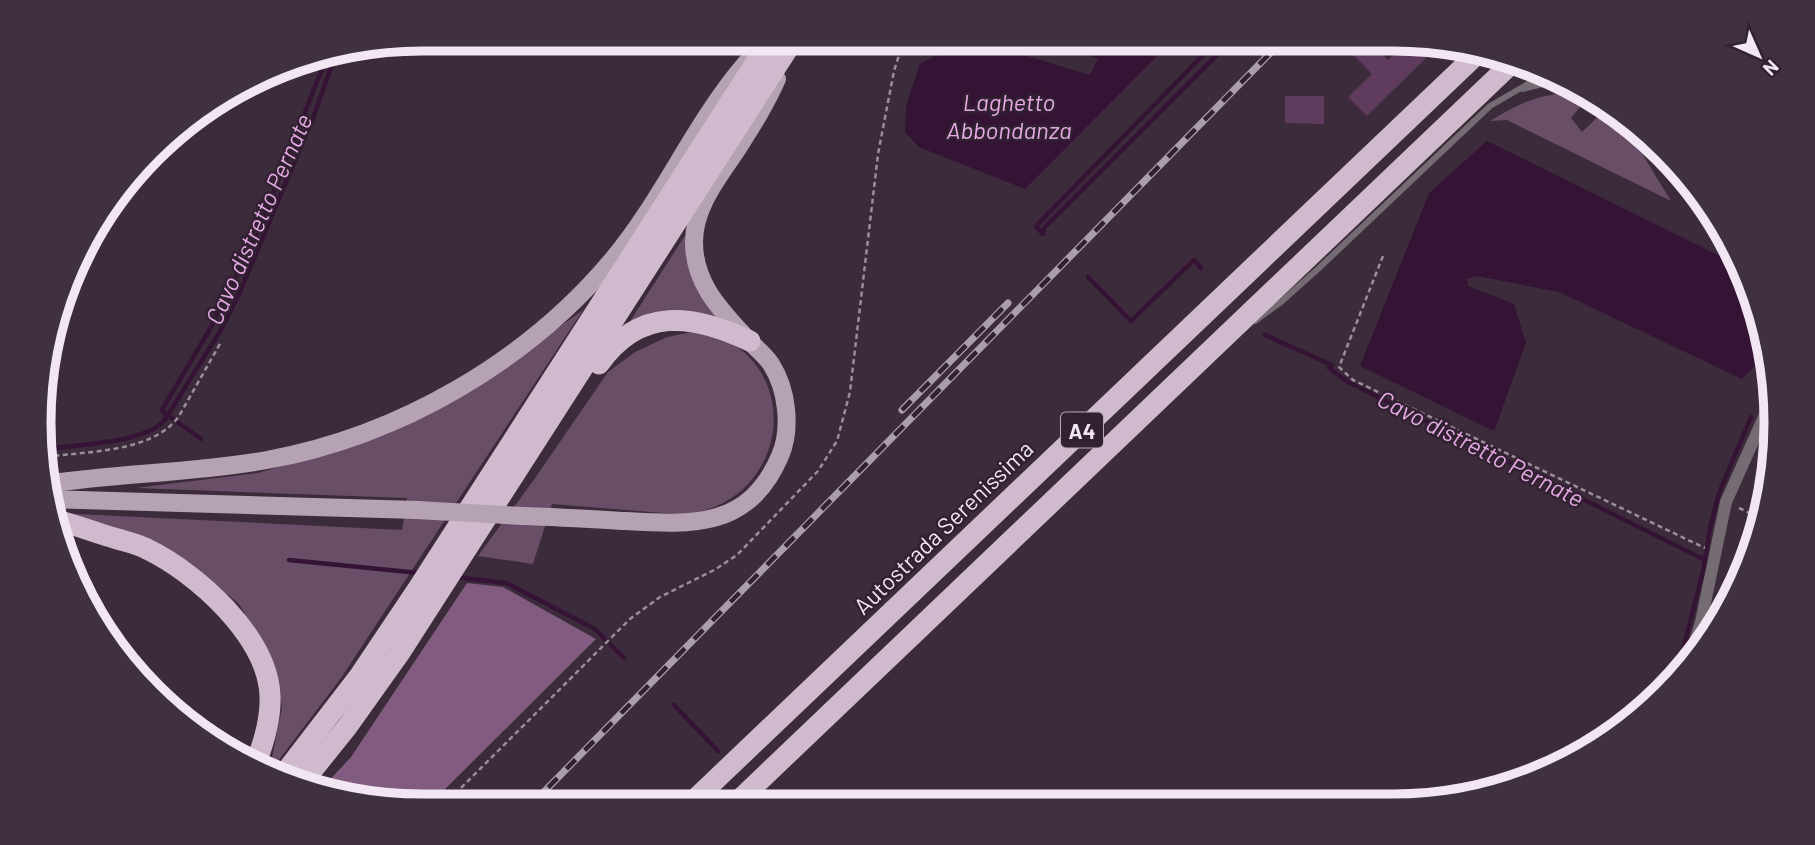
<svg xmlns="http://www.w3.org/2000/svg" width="1815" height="845" font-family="Barlow,sans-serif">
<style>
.green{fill:#694e68}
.forest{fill:#815b80}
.water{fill:#341334}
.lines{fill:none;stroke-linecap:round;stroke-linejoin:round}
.stream{stroke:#341334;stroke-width:4.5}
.building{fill:#5f3b5e}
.path{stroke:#9c8e9b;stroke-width:2.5;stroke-dasharray:5 3.5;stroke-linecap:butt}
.lane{stroke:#746b73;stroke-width:6}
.street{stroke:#746b73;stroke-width:12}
.primary{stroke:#b5a3b4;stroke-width:18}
.highway{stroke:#cfbace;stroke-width:21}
.rail-casing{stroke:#ab9eab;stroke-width:7}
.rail{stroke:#312131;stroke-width:4.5;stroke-dasharray:13;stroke-linecap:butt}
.primary-bridge{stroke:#b5a3b4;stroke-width:18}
.labels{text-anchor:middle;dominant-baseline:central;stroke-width:5;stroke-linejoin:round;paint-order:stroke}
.shield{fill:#312131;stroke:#b7abb7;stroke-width:2}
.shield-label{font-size:21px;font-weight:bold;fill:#f1e6f1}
.street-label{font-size:23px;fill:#f1e6f1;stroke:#312131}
.water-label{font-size:24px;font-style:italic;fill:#e4a9e3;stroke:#312131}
.rim{fill:none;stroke:#f1e6f1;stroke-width:9}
</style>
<rect width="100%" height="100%" fill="#3c2b3b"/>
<!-- green -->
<g class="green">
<path d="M1577 93 1587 99 1571 118 1582 132 1604 111 1624 124 1671 201 1507 120 1490 121C1521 102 1541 93 1577 93Z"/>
<path d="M686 234C692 270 693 287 716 317L627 326Z"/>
<path d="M583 310 341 678 269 773 282 707 271 657 239 604 190 563 56 513 402 530 407 498 135 488 258 473 388 434 463 396Z"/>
<path d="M702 330C716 336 733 342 745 353 792 396 779 474 723 503 712 509 700 512 688 515L552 504 533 564 478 556 533 481 608 372 635 352 667 337Z"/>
</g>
<!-- forest -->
<path class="forest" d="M467 583 503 587 596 639 428 806 323 787 351 757Z"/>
<!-- water -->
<g class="water">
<path d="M1046 39H1159L1169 44 1025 189 919 147 905 132 906 106 920 64C929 60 940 52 950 50 999 41 1044 63 1090 75L1098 59Z"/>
<path d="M1487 141 1734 263V283C1746 293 1752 299 1755 314L1749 313 1747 326 1759 362 1742 379 1559 292 1477 276 1467 279 1468 286 1514 304 1526 343 1494 431 1360 366 1429 193Z"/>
</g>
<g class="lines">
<!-- stream -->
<g class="stream">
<path d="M1042 233 1036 226 1208 50 1199 39"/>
<path d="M1043 234 1044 228 1227 45 1222 39"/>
<path d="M1088 277 1131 321 1194 260 1201 268"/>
<path d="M1265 335 1332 365 1329 368 1348 382 1705 560"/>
<path d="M201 439 162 411 163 408 210 329 256 236 328 54"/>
<path d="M46 449C75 445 144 443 164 421L219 333 239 294 313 118 336 53"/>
<path d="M289 560 419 573"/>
<path d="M455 577 506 583 595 629 624 658"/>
<path d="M1676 677 1704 567 1710 528 1719 493 1751 417"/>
<path d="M674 705 718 751"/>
<path d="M766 803 768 805"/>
</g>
</g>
<!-- building -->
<g class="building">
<path d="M1347 39H1377L1372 43 1388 60 1407 41 1437 47 1367 116 1348 97 1372 74 1342 43Z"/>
<path d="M1285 96H1324V124L1285 123Z"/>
</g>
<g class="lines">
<!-- path -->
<g class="path">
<path d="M1383 256 1339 367 1353 380 1705 548"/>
<path d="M46 457C87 451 153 453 179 416L221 342"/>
<path d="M1739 508 1758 517"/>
<path d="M443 806 630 619 660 597 716 569 737 555 818 471 837 441 850 392 878 154 894 71 904 39"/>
</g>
<!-- lane -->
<g class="lane">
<path d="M1523 89 1558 80"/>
<path d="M1255 321 1281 302 1318 269 1490 106 1547 73"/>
</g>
<!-- street -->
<path class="street" d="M1688 665 1701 622 1726 502 1772 399"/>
<!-- primary -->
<g class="primary">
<path d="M46 484C119 473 194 473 267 460 399 436 527 362 613 259 664 198 695 122 747 62"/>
<path d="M47 499 417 510"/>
<path d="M523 516C557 517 590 519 624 521 692 525 749 529 780 456 792 428 787 389 771 364 765 355 756 348 749 341 722 311 694 285 694 242 694 206 719 177 738 148 752 126 766 104 777 79"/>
</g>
<!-- highway -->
<g class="highway">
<path d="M599 364C640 306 693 314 750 341"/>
<path d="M55 520C74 524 93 532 111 537 123 541 136 543 147 549 197 573 268 637 270 696 271 718 263 745 255 765"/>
<path d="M281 778 358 678 419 587 771 39"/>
<path d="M302 783 347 727 399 654 794 39"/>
<path d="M734 805 1513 62"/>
<path d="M688 806 1476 55"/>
</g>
<!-- rail casing -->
<g class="rail-casing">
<g id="rail">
<path d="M902 410 1008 303"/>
<path d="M530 806 1284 39"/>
</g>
</g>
<!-- rail -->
<use href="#rail" class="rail"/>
<!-- primary-bridge -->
<path class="primary-bridge" d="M417 510 523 516"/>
</g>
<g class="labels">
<!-- shield labels -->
<rect class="shield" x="1061" y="412.5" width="42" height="35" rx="5"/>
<g class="shield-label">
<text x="1082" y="430">A4</text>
</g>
<!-- street labels -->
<g class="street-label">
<text transform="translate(943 527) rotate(-44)">Autostrada Serenissima</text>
</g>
<!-- water labels -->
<g class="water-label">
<text x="1009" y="101">Laghetto<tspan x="1009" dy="28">Abbondanza</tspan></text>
<text transform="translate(258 219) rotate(-66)">Cavo distretto Pernate</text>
<text transform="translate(1481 448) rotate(27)">Cavo distretto Pernate</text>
</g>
</g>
<!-- crop -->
<path d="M0 0H1815V845H0ZM422 51H1393A371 371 0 0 1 1764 422V423A371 371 0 0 1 1393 794H422A371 371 0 0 1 51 423V422A371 371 0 0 1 422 51Z" fill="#403140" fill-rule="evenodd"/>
<path class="rim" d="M422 51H1393A371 371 0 0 1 1764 422V423A371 371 0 0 1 1393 794H422A371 371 0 0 1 51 423V422A371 371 0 0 1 422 51Z"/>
<!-- north arrow -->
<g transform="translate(1759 56) rotate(135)" stroke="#312131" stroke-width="5" paint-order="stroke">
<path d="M0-5L12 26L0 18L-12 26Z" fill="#f1e6f1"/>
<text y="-10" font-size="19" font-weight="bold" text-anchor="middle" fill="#f1e6f1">N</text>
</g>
</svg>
